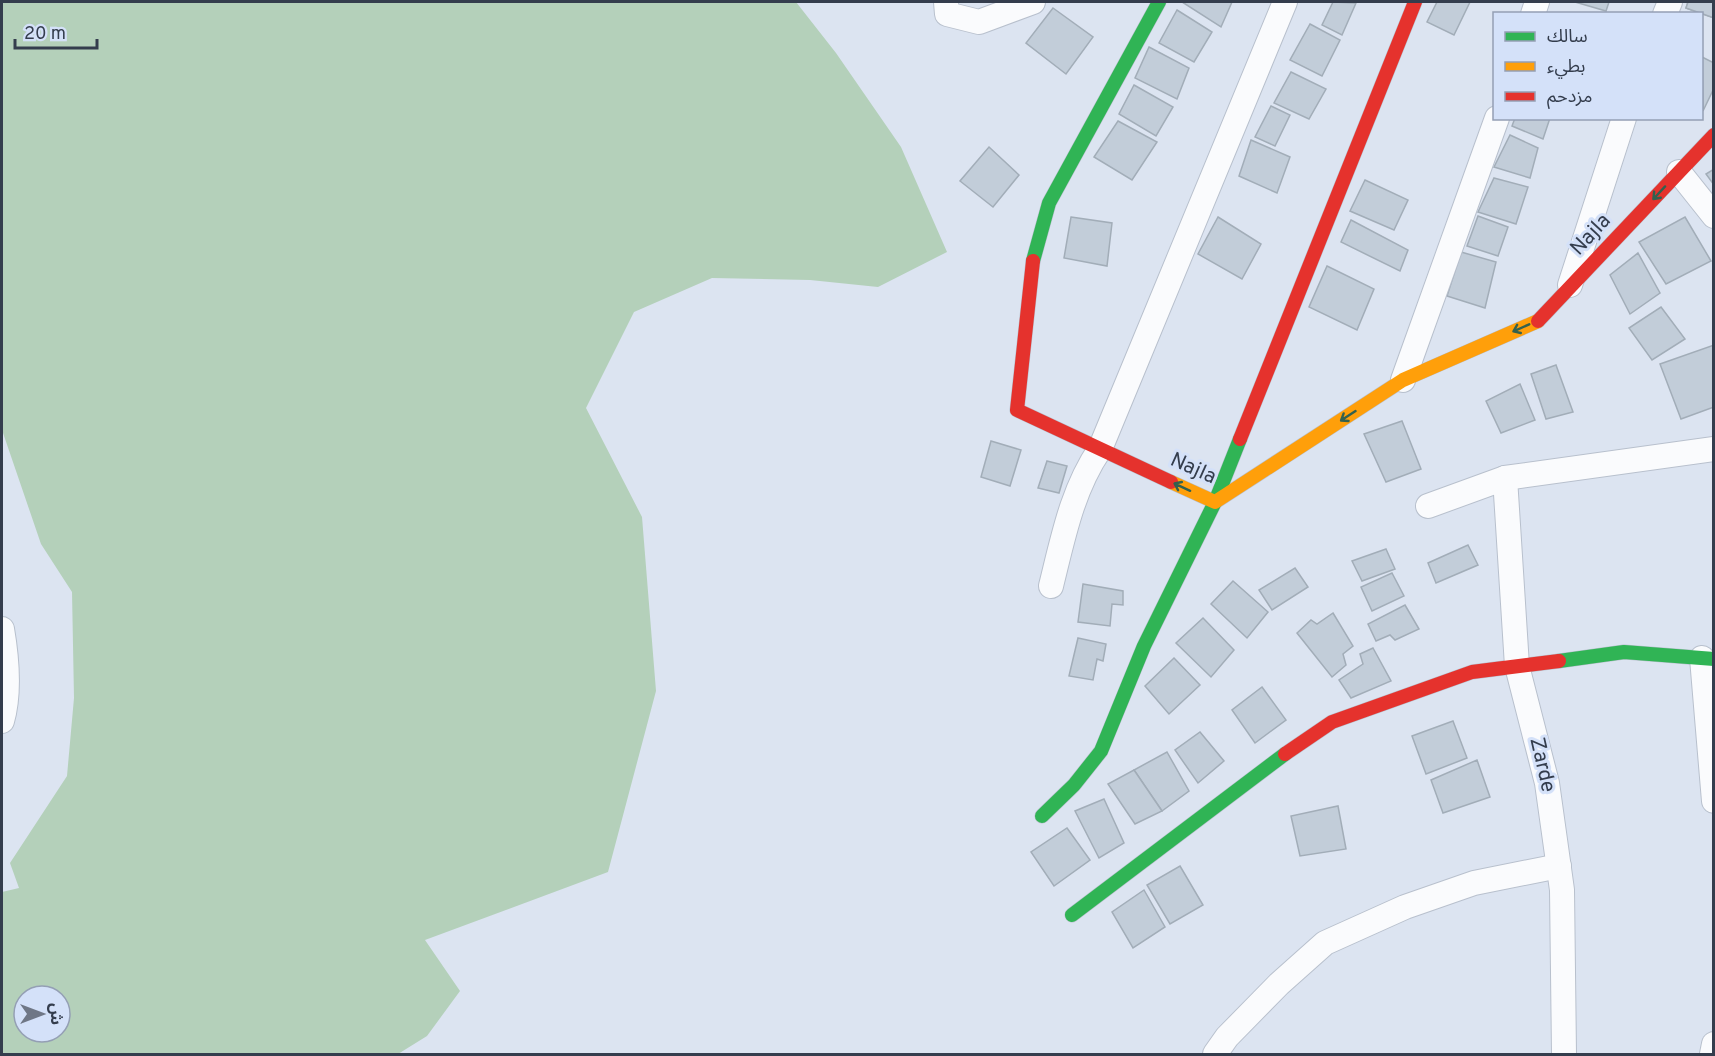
<svg xmlns="http://www.w3.org/2000/svg" width="1715" height="1056" font-family="Overpass,'Noto Sans Arabic',sans-serif">
<style>
.green{fill:#b4d0ba;fill-rule:evenodd}
.building{fill:#c2cdd9;stroke:#a2adb8;stroke-width:1.5}
.lines{fill:none;stroke-linecap:round;stroke-linejoin:round}
.street-casing{stroke:#b8c0cd;stroke-width:26}
.fast-casing{stroke:#b8c0cd;stroke-width:15}
.slow-casing{stroke:#b8c0cd;stroke-width:15}
.jam-casing{stroke:#b8c0cd;stroke-width:15}
.street{stroke:#fafbfd;stroke-width:24}
.fast{stroke:#30b455;stroke-width:14}
.slow{stroke:#ff9f0a;stroke-width:14}
.jam{stroke:#e5322d;stroke-width:14}
.oneway{stroke:#33614f}
.labels{text-anchor:middle;dominant-baseline:central;stroke-width:6;stroke-linejoin:round;paint-order:stroke}
.street-label{font-size:21px;fill:#343d4d;stroke:#d4e1f9}
</style>
<rect width="100%" height="100%" fill="#dce4f1"/>
<!-- green -->
<path class="green" d="M2 2H796L836 53 901 147 947 252 878 287 810 280 712 278 634 312 586 408 642 517 656 691 608 872 425 940 460 991 427 1036 398 1054H2V892L19 888 10 863 67 776 74 698 72 592 41 544 2 430ZM24 996H60V1032H24Z"/>
<!-- building -->
<g class="building">
<path d="M1182 2H1232L1221 27Z"/>
<path d="M1333 2 1356 3 1342 35 1322 25Z"/>
<path d="M1437 2H1470L1454 35 1427 22Z"/>
<path d="M1575 2H1609L1606 11Z"/>
<path d="M1688 2H1714V18L1686 8Z"/>
<path d="M1688 2H1714V18L1686 8Z"/>
<path d="M1053 8 1093 37 1066 74 1026 43Z"/>
<path d="M1177 10 1212 32 1194 62 1159 43Z"/>
<path d="M1310 24 1340 40 1322 76 1290 60Z"/>
<path d="M1149 47 1189 68 1177 99 1135 78Z"/>
<path d="M1702 57 1714 63V88L1703 111Z"/>
<path d="M1291 72 1326 89 1309 119 1274 103Z"/>
<path d="M1134 85 1173 107 1156 136 1119 114Z"/>
<path d="M1271 106 1290 115 1275 146 1255 137Z"/>
<path d="M1515 118H1550L1543 139 1512 126Z"/>
<path d="M1118 121 1157 142 1132 180 1094 157Z"/>
<path d="M1510 135 1538 148 1530 178 1494 167Z"/>
<path d="M1251 140 1290 157 1277 193 1239 176Z"/>
<path d="M989 147 1019 175 993 207 960 181Z"/>
<path d="M1714 169V185L1706 174Z"/>
<path d="M1494 178 1528 187 1516 224 1478 212Z"/>
<path d="M1365 180 1408 200 1394 230 1350 211Z"/>
<path d="M1478 216 1508 227 1498 256 1467 246Z"/>
<path d="M1071 217 1112 223 1107 266 1064 258Z"/>
<path d="M1218 217 1261 244 1242 279 1198 254Z"/>
<path d="M1685 217 1711 261 1666 284 1639 242Z"/>
<path d="M1351 220 1408 250 1400 271 1341 242Z"/>
<path d="M1461 252 1496 262 1485 308 1447 296Z"/>
<path d="M1638 253 1660 293 1630 314 1610 275Z"/>
<path d="M1327 266 1374 289 1357 330 1309 307Z"/>
<path d="M1661 307 1685 339 1652 360 1629 328Z"/>
<path d="M1714 345V407L1681 419 1660 364Z"/>
<path d="M1556 365 1573 412 1546 419 1531 374Z"/>
<path d="M1520 384 1535 420 1501 433 1486 401Z"/>
<path d="M1402 421 1421 469 1386 482 1364 434Z"/>
<path d="M991 441 1021 450 1010 486 981 477Z"/>
<path d="M1047 461 1067 466 1059 493 1038 488Z"/>
<path d="M1468 545 1478 565 1436 583 1428 563Z"/>
<path d="M1386 549 1395 569 1362 581 1352 561Z"/>
<path d="M1295 568 1308 587 1272 610 1259 590Z"/>
<path d="M1392 573 1404 596 1372 611 1361 587Z"/>
<path d="M1233 581 1268 612 1247 638 1211 604Z"/>
<path d="M1083 584 1123 591V605L1112 604 1110 626 1078 622Z"/>
<path d="M1405 605 1419 629 1395 640 1390 635 1376 641 1368 624Z"/>
<path d="M1333 613 1353 646 1343 654 1346 665 1332 677 1297 633 1311 620 1317 624Z"/>
<path d="M1203 618 1234 650 1211 677 1176 643Z"/>
<path d="M1078 638 1106 644 1103 661 1097 659 1093 680 1069 676Z"/>
<path d="M1373 648 1391 681 1351 698 1339 680 1363 664 1360 654Z"/>
<path d="M1174 658 1200 685 1169 714 1145 686Z"/>
<path d="M1262 687 1286 720 1255 743 1232 710Z"/>
<path d="M1453 721 1467 758 1426 774 1412 736Z"/>
<path d="M1200 732 1224 761 1198 783 1175 750Z"/>
<path d="M1167 752 1189 791 1162 811 1134 770Z"/>
<path d="M1477 760 1490 797 1443 813 1431 780Z"/>
<path d="M1134 770 1162 811 1135 824 1108 784Z"/>
<path d="M1104 799 1124 843 1099 858 1075 811Z"/>
<path d="M1338 806 1346 849 1300 856 1291 816Z"/>
<path d="M1067 828 1090 860 1054 886 1031 852Z"/>
<path d="M1180 866 1203 905 1170 924 1147 885Z"/>
<path d="M1144 890 1165 927 1133 948 1112 912Z"/>
</g>
<g class="lines">
<!-- street casing -->
<g class="street-casing">
<g id="street">
<path d="M946 2 947 14 979 22 1033 2"/>
<path d="M1533 14 1537 2"/>
<path d="M1665 14 1670 2"/>
<path d="M1679 172 1714 216"/>
<path d="M1570 285 1624 118"/>
<path d="M1403 380 1497 118"/>
<path d="M1505 478 1517 666 1547 783 1562 890 1564 1054"/>
<path d="M1428 506 1505 478 1714 449"/>
<path d="M1051 586C1063 538 1072 490 1100 449L1285 2"/>
<path d="M2 629C7 658 10 693 2 721"/>
<path d="M1702 658 1714 801"/>
<path d="M1215 1054 1227 1037 1279 984 1325 943 1405 907 1474 883 1559 866"/>
<path d="M1712 1054 1714 1044"/>
</g>
</g>
<!-- fast casing -->
<g class="fast-casing">
<g id="fast">
<path d="M1033 261 1049 203 1159 2"/>
<path d="M1559 661 1624 652 1714 659"/>
<path d="M1042 816 1074 785 1101 751 1144 646 1215 502 1240 439"/>
<path d="M1072 915 1285 754"/>
</g>
</g>
<!-- slow casing -->
<g class="slow-casing">
<path id="slow" d="M1171 482 1215 502 1403 380 1538 321"/>
</g>
<!-- jam casing -->
<g class="jam-casing">
<g id="jam">
<path d="M1033 261 1017 410 1171 482"/>
<path d="M1538 321 1714 135"/>
<path d="M1240 439 1415 2"/>
<path d="M1285 754 1332 722 1472 672 1559 661"/>
</g>
</g>
<!-- street -->
<use href="#street" class="street"/>
<!-- fast -->
<use href="#fast" class="fast"/>
<!-- slow -->
<use href="#slow" class="slow"/>
<!-- jam -->
<use href="#jam" class="jam"/>
</g>
<!-- one-way arrows -->
<defs><path id="oneway-shaft" d="M-6 0H5M1.5-3L5.5 0L1.5 3" fill="none" stroke-width="1.6" stroke-linecap="round" stroke-linejoin="round" transform="scale(1.5)"/></defs>
<g class="oneway">
<use href="#oneway-shaft" transform="translate(1659 193) rotate(133)"/>
<use href="#oneway-shaft" transform="translate(1521 328) rotate(156)"/>
<use href="#oneway-shaft" transform="translate(1348 416) rotate(147)"/>
<use href="#oneway-shaft" transform="translate(1182 487) rotate(-155)"/>
</g>
<g class="labels">
<!-- street labels -->
<g class="street-label">
<text transform="translate(1591 235) rotate(-47)">Najla</text>
<text transform="translate(1193 469) rotate(24)">Najla</text>
<text transform="translate(1542 765) rotate(77)">Zarde</text>
</g>
</g>
<!-- border -->
<rect width="1715" height="1056" fill="none" stroke="#343d4d" stroke-width="6"/>
<!-- legend -->
<rect x="1493" y="12" width="210" height="108" fill="#d4e1f9" stroke="#949fb4" stroke-width="1.5"/>
<rect x="1505" y="32" width="30" height="9" fill="#30b455" stroke="#949fb4" stroke-width="1.5"/>
<text x="1547" y="42" font-size="18" fill="#343d4d">سالك</text>
<rect x="1505" y="62" width="30" height="9" fill="#ff9f0a" stroke="#949fb4" stroke-width="1.5"/>
<text x="1547" y="72" font-size="18" fill="#343d4d">بطيء</text>
<rect x="1505" y="92" width="30" height="9" fill="#e5322d" stroke="#949fb4" stroke-width="1.5"/>
<text x="1547" y="102" font-size="18" fill="#343d4d">مزدحم</text>
<!-- north arrow -->
<g transform="translate(42 1014) rotate(90)"><circle r="28" fill="#d4e1f9" stroke="#949fb4" stroke-width="1.5"/>
<path d="M0-4.5L10 22L0 15L-10 22Z" fill="#6f7786"/>
<text y="-9" font-size="16" font-weight="bold" text-anchor="middle" fill="#343d4d">ش</text>
</g>
<!-- scale -->
<path d="M15 39v9h82v-9" fill="none" stroke="#343d4d" stroke-width="3"/>
<text x="24" y="39" font-size="18" fill="#343d4d" stroke="#d4e1f9" stroke-width="4.5" paint-order="stroke">20 m</text>
</svg>
